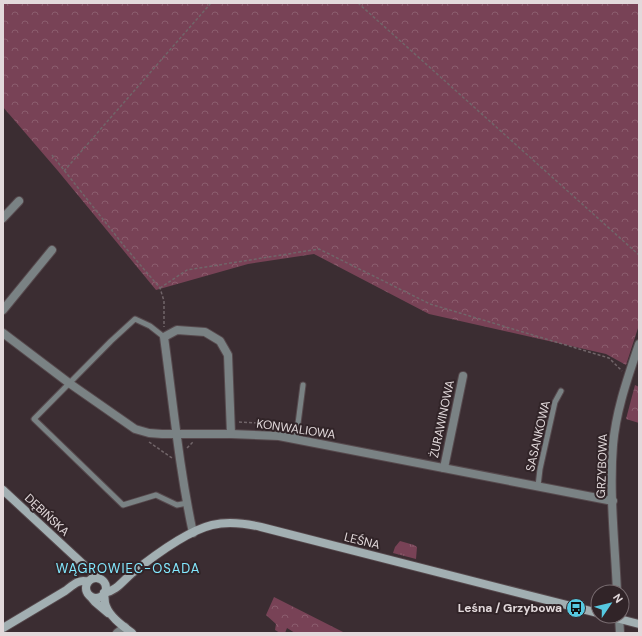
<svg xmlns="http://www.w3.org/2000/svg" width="642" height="636" font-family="'DM Sans',sans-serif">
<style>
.grass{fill:url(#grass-tufts)}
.forest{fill:url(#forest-crowns)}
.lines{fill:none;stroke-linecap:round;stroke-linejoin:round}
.lane-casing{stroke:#56494d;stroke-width:7}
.street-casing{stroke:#56494d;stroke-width:10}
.secondary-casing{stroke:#56494d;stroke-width:10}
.path{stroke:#716569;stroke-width:1.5;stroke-dasharray:3 2;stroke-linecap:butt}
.lane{stroke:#7a8284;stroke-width:5}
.street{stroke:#7a8284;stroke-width:8}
.secondary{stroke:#a2afb2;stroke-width:8}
.labels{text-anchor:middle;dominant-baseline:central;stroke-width:4;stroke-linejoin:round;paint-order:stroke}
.street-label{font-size:12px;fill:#e2d9db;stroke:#312428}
.poi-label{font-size:12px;font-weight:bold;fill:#e2d9db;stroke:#312428;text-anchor:end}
.neighbourhood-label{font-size:13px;letter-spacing:1px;fill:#83e9ff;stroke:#312428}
</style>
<defs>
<pattern id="grass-tufts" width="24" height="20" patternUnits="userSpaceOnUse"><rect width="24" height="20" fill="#784256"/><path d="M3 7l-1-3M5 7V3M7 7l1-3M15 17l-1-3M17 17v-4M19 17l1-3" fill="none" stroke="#8b5d6e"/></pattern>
<pattern id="forest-crowns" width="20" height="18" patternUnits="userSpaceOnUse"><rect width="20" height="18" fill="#784256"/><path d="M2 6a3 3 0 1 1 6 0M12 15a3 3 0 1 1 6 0" fill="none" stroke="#8b5d6e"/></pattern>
</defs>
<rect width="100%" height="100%" fill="#3b2d32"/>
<!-- grass -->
<path class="grass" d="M400 541 414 545 417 547 416 559 393 553 395 547Z"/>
<!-- forest -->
<g class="forest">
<path d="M3 3H639V325L626 365 606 354 429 314 314 254 248 264 156 290 58 171 3 107Z"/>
<path d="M635 385 639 387V423L626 419Z"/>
<path d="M274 597 345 633H295L287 628 285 633H280L275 630 276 624 266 615Z"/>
</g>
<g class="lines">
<!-- lane casing -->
<g class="lane-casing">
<g id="lane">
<path d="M164 337 150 326 135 319 111 341 34 419 123 505 156 495 177 505 187 503"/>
<path d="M296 439 303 385"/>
<path d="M538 486 540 469 555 402 561 391"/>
</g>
</g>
<!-- street casing -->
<g class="street-casing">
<g id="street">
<path d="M3 218 19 201"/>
<path d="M3 310 52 250"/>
<path d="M3 333 69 383 135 429 149 433 162 434H231L279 436 613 501"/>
<path d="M444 468 463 376"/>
<path d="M193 533C179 468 173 402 164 337L177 330 205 332 220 341 228 355 231 434"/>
<path d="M617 592C615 543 609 494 613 445 616 410 628 377 639 344"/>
<path d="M619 616 620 633"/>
<path d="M117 633 125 627"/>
</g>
</g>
<!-- secondary casing -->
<g class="secondary-casing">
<g id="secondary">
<path d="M3 490 98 578"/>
<circle cx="96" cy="588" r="10"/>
<path d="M104 593C116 591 122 582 131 574 151 558 187 531 212 525 229 521 244 523 261 527L598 613"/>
<path d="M104 593C105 597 104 602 106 606 110 617 123 626 132 633"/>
<path d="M90 596 95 602 108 613"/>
<path d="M608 616 639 624"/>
<path d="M3 628 65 591C72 586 79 578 88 582"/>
</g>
</g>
<!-- path -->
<g class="path">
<path d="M358 3 639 255"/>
<path d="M52 155 125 247 160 288 164 301V327"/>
<path d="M64 171 211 3"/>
<path d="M160 288 187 270 319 249 430 304 609 358 622 371"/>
<path d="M239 422 258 423 281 427"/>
<path d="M149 442 172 458"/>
<path d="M187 448 193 442"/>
</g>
<!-- lane -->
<use href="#lane" class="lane"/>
<!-- street -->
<use href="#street" class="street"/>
<!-- secondary -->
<use href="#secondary" class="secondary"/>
</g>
<!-- icons -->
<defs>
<g id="bus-disc" transform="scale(1)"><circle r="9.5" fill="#56c9e1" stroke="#312428"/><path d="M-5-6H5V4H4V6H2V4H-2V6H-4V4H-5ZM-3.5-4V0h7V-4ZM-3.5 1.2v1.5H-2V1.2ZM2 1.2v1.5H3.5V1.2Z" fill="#111"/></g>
</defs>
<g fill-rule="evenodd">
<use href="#bus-disc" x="576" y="608"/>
</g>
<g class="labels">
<!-- street labels -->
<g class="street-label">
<text transform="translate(442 419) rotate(-78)">ŻURAWINOWA</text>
<text transform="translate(296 429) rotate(8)">KONWALIOWA</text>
<text transform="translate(538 436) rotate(-77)">SASANKOWA</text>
<text transform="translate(602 466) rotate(-88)">GRZYBOWA</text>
<text transform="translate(47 515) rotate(43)">DĘBIŃSKA</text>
<text transform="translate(362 541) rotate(14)">LEŚNA</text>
</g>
<!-- poi labels -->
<g class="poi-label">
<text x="562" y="608">Leśna / Grzybowa</text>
</g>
<!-- neighbourhood labels -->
<g class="neighbourhood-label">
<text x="128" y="568">WĄGROWIEC-OSADA</text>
</g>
</g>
<!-- border -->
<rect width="642" height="636" fill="none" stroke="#e2d9db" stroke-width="8"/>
<!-- north arrow -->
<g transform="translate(610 604) rotate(55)"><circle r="19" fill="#312428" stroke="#786c70"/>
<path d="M0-3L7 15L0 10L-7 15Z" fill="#56c9e1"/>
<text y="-6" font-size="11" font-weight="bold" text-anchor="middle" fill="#e2d9db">N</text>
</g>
</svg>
